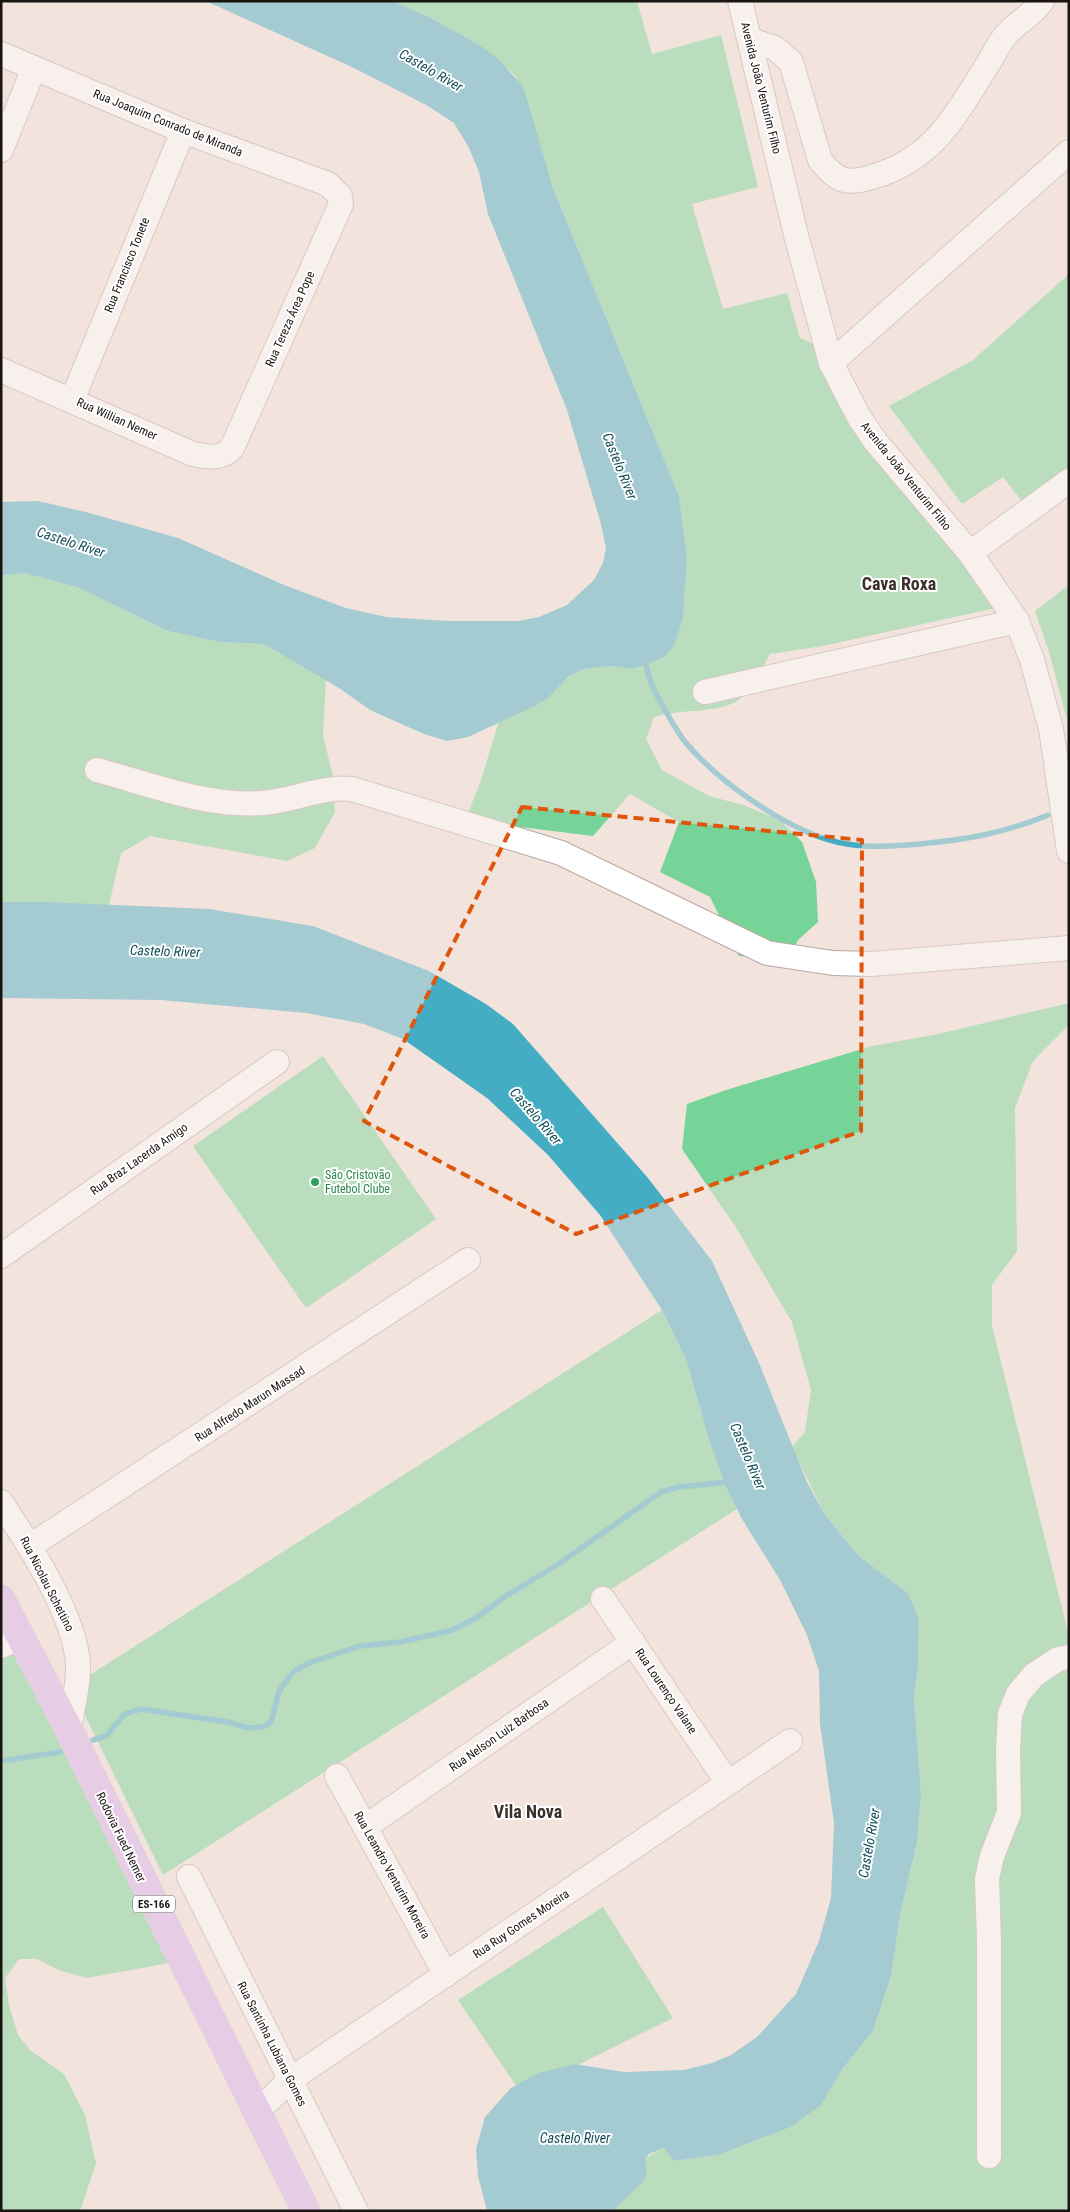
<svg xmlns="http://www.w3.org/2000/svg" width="1070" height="2212" font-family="'Roboto Condensed',sans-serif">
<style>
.green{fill:#76d498}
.water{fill:#44adc4}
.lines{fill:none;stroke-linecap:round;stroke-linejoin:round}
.stream{stroke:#44adc4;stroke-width:5.5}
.minor-casing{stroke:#b8a8a3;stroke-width:26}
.major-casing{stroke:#c8c7c6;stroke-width:29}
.minor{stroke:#fff;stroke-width:24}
.major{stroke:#d9aff0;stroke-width:28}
.marked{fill:none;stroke:#de560c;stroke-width:4;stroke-dasharray:10 6;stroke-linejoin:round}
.leisure-dot{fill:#2e9e5b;stroke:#fff;stroke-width:2}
.labels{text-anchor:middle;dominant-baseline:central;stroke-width:4;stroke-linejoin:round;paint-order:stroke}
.shield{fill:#fff;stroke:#5e5a59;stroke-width:1}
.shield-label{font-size:11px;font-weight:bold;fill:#191412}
.street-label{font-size:12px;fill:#191412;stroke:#fff}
.leisure-label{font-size:12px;fill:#27864d;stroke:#fff;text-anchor:start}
.water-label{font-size:14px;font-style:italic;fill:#104e5a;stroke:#fff}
.district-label{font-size:18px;font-weight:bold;fill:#3c302b;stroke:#fff}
</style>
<rect width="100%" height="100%" fill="#f3e3dd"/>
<!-- green -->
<g class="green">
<path d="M393 1H637L652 54 721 35 758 187 692 204 723 309 787 293 800 338 827 349 1000 607 823 646 770 654C763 666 751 691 740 699 718 715 680 708 654 717L646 739 662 770 709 796 743 805 780 820 802 842 816 882 818 922 798 940 789 959 739 956 710 897 660 872 679 822 630 794 593 836 505 825 468 813 480 783 499 721 537 705 548 698 569 676 586 669 612 666 631 669 647 665 664 657 683 618 687 557 679 496 553 188 516 76 478 44 431 18Z"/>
<path d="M1069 274V485L1031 513 1003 477 962 504 889 406 973 360Z"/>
<path d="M24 573 77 587 168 631 220 642 264 644 326 680 323 736 333 776 335 812 315 848 287 861 150 836 121 853 109 905 1 902V576Z"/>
<path d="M1069 585V727L1049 652 1035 611Z"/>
<path d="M1069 1003V1025L1033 1061 1015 1108 1017 1251 992 1285V1326L1069 1636V2211H613L644 2181 647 2171 645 2158 664 2148 674 2161 718 2155 791 2127 821 2105 843 2068 873 2031 891 1976 901 1910 917 1843 921 1794 914 1696 918 1668 919 1619 908 1593 859 1556 825 1515 792 1447 805 1432 811 1390 792 1322 735 1226 682 1149 687 1104 726 1090 872 1046 938 1034Z"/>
<path d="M323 1056 436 1219 306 1308 193 1146Z"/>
<path d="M662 1310 686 1359 709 1440 725 1485 737 1509 163 1875 71 1687Z"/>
<path d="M1 1608 175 1962 87 1978 61 1971 37 1959H19L5 1978 9 2005 18 2035 31 2051 64 2074 85 2115 96 2163 80 2211H1Z"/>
<path d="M603 1907 673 2018 521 2093 458 2000Z"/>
</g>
<!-- water -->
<g class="water">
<path d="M206 1H393L431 18 478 44 499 60 523 86 553 188 679 496 687 557 683 618 674 646 664 657 647 665 631 669 612 666 585 669 569 676 548 698 537 705 468 737 447 741 424 734 370 710 339 688 264 644 220 642 168 631 77 587 24 573 1 576V502L38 501 86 512 178 538 284 585 346 608 386 617 448 621H519L539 617 567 605 594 580 603 563 606 548 601 524 567 410 488 214 479 172 468 146 454 123 428 106 354 68Z"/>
<path d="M1 902H46L209 909 313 926 429 971 486 1004 513 1024 648 1178 712 1261 759 1363 807 1482 825 1515 859 1556 908 1593 919 1619 918 1668 914 1696 921 1794 917 1843 901 1910 891 1976 873 2031 843 2068 821 2105 791 2127 718 2155 674 2161 664 2148 649 2154 645 2158 647 2171 644 2181 613 2211H487L478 2176 476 2149 485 2117 511 2088 539 2073 574 2064 624 2072 684 2070 712 2063 731 2055 757 2037 796 1994 819 1941 831 1898 834 1823 820 1724 819 1671 807 1635 780 1580 742 1519 725 1485 709 1440 686 1359 662 1310 600 1215 548 1155 487 1098 403 1039 364 1024 306 1013 161 1000 1 998Z"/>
</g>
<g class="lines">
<!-- stream -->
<g class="stream">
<path d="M643 659C648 666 647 672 650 680 655 694 677 732 686 743 720 783 794 836 847 844 871 848 895 846 919 844 965 840 1005 833 1048 815"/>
<path d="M93 1740 106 1736 125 1714 141 1709 228 1722 248 1728 263 1727 271 1722 279 1691 293 1672 309 1663 360 1646 400 1642 453 1630 476 1618 506 1596 557 1565 661 1492 679 1487 730 1482"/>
<path d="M1 1761 61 1752"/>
</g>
<!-- minor casing -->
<g class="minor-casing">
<g id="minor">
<path d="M740 1 796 235 831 363 859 417 876 442 970 553 1017 621 1032 660 1051 729 1069 851"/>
<path d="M750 40 775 48 791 62 820 160C836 181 846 185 872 177 935 159 955 115 988 64 994 54 999 43 1006 35 1017 22 1033 15 1042 1"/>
<path d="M1 54 183 131 328 184 340 196 341 204 232 448C221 460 207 457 193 454L1 370"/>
<path d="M1 150 34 68"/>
<path d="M831 363 1069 152"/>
<path d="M72 400 183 131"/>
<path d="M970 553 1069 481"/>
<path d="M705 692 1017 621"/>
<path d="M97 770C149 784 207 807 262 803 293 801 321 786 352 789L561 853 767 953 833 963 871 964 1069 948"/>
<path d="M1 1256 277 1062"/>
<path d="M1 1502C28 1543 76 1616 78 1665 79 1685 72 1709 69 1730"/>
<path d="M30 1546 468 1260"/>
<path d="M603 1599 728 1783"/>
<path d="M1 1646 22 1637"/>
<path d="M337 1776 446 1975"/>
<path d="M365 1827 633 1642"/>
<path d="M189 1877 356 2211"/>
<path d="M257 2112 290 2080 790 1741"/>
<path d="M989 2156V1941L987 1879 992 1856 1009 1813 1008 1750 1010 1714 1018 1694 1034 1675 1058 1659 1069 1657"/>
</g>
</g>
<!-- major casing -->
<g class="major-casing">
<path id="major" d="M1 1599 69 1730 306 2211"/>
</g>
<!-- minor -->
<use href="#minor" class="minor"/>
<!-- major -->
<use href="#major" class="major"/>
</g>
<!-- marked area -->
<path d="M0 0H1070V2212H0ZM522 807 862 840 861 1131 576 1234 364 1121Z" fill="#f3e3dd" fill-opacity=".55" fill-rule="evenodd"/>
<path class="marked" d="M522 807 862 840 861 1131 576 1234 364 1121Z"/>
<!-- markers -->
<circle class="leisure-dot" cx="315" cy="1182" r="5"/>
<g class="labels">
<!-- shield labels -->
<rect class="shield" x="133" y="1895.5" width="42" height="17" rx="4"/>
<g class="shield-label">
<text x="154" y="1904">ES-166</text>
</g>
<!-- street labels -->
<g class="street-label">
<text transform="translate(761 88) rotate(76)">Avenida João Venturim Filho</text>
<text transform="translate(168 123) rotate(22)">Rua Joaquim Conrado de Miranda</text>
<text transform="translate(127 265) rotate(-68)">Rua Francisco Tonete</text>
<text transform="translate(290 319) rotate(-66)">Rua Tereza Área Pope</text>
<text transform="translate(117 419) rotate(24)">Rua Willian Nemer</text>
<text transform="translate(906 476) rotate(51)">Avenida João Venturim Filho</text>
<text transform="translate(139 1159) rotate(-35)">Rua Braz Lacerda Amigo</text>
<text transform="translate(250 1404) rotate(-33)">Rua Alfredo Marun Massad</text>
<text transform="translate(47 1584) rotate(63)">Rua Nicolau Schettino</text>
<text transform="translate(666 1691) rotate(56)">Rua Lourenço Valane</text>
<text transform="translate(499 1735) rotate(-35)">Rua Nelson Luiz Barbosa</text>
<text transform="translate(121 1837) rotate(64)">Rodovia Fued Nemer</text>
<text transform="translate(392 1875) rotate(61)">Rua Leandro Venturim Moreira</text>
<text transform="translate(521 1924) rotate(-34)">Rua Ruy Gomes Moreira</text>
<text transform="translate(272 2044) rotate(63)">Rua Santinha Lubiana Gomes</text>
</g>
<!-- leisure labels -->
<g class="leisure-label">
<text x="325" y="1175">São Cristovão<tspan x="325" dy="14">Futebol Clube</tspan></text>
</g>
<!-- water labels -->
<g class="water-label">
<text transform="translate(431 70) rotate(30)">Castelo River</text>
<text transform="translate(620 466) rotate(68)">Castelo River</text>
<text transform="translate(71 542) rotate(18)">Castelo River</text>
<text transform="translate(165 951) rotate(2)">Castelo River</text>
<text transform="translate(536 1116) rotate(49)">Castelo River</text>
<text transform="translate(748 1456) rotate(67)">Castelo River</text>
<text transform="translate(869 1843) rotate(-80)">Castelo River</text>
<text x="575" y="2138">Castelo River</text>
</g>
<!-- district labels -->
<g class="district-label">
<text x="899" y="583">Cava Roxa</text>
<text x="528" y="1811">Vila Nova</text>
</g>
</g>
<!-- border -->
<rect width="1070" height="2212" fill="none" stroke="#191412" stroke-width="5"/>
</svg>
